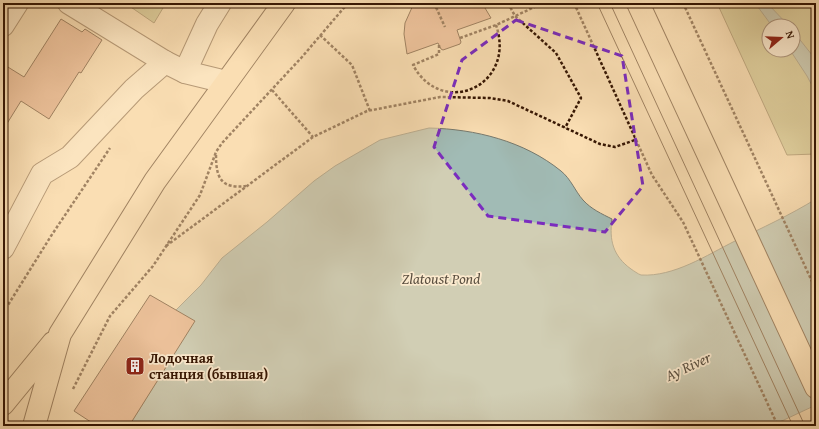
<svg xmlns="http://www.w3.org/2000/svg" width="819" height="429" font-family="'Gentium Book Plus',serif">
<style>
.green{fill:#c4c088;stroke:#7d6b46;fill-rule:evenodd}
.water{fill:#a1bbb5;stroke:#76796e}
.building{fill:#e2a583;stroke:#361603}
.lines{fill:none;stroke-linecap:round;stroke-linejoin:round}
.minor-casing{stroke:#67482f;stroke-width:24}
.major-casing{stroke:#361603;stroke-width:24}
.path{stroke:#361603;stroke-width:2.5;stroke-dasharray:3 2;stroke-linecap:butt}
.minor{stroke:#fceace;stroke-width:22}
.major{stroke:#fadeb3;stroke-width:22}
.tram{stroke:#361603;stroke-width:1}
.marked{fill:none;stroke:#7b2cbf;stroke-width:3;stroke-dasharray:8 5;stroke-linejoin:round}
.labels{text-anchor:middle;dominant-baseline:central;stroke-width:3.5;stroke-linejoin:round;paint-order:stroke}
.poi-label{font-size:14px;font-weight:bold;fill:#361603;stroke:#fceace;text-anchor:start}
.water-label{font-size:15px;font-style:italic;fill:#5b5041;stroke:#fceace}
</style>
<rect width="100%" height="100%" fill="#fadeb3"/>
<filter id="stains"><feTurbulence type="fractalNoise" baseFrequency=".005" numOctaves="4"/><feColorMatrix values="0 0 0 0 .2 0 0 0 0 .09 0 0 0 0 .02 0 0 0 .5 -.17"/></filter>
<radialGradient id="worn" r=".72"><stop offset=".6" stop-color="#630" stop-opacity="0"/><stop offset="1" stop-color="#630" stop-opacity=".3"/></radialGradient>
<!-- green -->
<g class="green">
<path d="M125 3H166L154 23Z"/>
<path d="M717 3H816V154L787 155ZM769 26H793V50H769Z"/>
</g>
<!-- water -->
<g class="water">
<path d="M755 3H767L789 26H772Z"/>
<path d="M793 31 816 60V93L807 76 790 50H793Z"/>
<path d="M429 128C475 129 524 141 561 171 571 179 575 191 583 200 591 209 602 214 612 219 609 240 613 256 631 269 634 271 638 274 641 275 674 277 707 255 735 241 762 228 790 215 816 199V405L771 426H129L194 321 175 311 201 285 222 258 267 222 314 181 335 166 380 140Z"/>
</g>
<!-- building -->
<g class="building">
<path d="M414 3H482L491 18 457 30 461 42 460 44 443 50 441 49 438 43 407 54 404 34 405 23Z"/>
<path d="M61 19 82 32 85 29 102 40 81 73 79 72 49 119 21 101 3 130V64L24 77Z"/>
<path d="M150 295 195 321 129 426H97L74 411Z"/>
</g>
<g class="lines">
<!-- minor casing -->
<g class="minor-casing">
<g id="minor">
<path d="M69 3 165 62 185 72 226 82"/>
<path d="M3 25 17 3"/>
<path d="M185 72 207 24 220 3"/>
<path d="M3 248 42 174 70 157 134 89 165 62"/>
</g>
</g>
<!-- major casing -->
<g class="major-casing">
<g id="major">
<path d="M638 3 816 387"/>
<path d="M3 404 53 343"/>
<path d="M34 426 60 334 155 181 284 3"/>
</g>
</g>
<!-- path -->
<g class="path">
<path d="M434 3 445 27"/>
<path d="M508 3 515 16 556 53 581 98 565 128"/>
<path d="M574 3 652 175 683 222 778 426"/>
<path d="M683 3 816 290"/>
<path d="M320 35 352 65 370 111"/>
<path d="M460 38 496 25 543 3"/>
<path d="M439 45V54L413 65C442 119 517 86 496 25"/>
<path d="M272 90 313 137"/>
<path d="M216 155C216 178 221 189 246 186"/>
<path d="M166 246 313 137 367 111 440 97 490 98 508 101 600 144 615 147 635 140"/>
<path d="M3 313 51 236 110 148"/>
<path d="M73 389 110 316 153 266 200 195 216 152 222 143 302 57 348 3"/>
</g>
<!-- minor -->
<use href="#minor" class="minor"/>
<!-- major -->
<use href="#major" class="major"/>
<!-- tram -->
<g class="tram">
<path d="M597 3 793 426"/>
<path d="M610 3 805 426"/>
</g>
</g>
<!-- marked area -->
<path d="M0 0H819V429H0ZM516 20 622 56 643 186 605 232 488 216 434 147 462 60Z" fill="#fadeb3" fill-opacity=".55" fill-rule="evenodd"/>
<path class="marked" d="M516 20 622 56 643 186 605 232 488 216 434 147 462 60Z"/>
<!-- icons -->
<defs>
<g id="building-square" transform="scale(1)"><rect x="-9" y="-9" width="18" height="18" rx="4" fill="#8f2418" stroke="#fceace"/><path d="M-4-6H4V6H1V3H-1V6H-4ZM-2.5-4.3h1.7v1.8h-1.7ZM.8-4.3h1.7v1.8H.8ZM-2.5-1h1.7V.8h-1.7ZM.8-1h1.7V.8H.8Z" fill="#fff"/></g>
</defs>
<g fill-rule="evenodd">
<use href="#building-square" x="135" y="366"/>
</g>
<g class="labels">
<!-- poi labels -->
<g class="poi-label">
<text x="149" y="358">Лодочная<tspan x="149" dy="16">станция (бывшая)</tspan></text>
</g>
<!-- water labels -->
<g class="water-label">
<text x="441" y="278">Zlatoust Pond</text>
<text transform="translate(688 366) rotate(-25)">Ay River</text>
</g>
</g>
<!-- margin -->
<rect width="819" height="429" fill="none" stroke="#fadeb3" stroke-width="16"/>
<rect x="4" y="4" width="811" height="421" fill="none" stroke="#361603" stroke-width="2"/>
<rect x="8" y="8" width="803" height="413" fill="none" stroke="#361603"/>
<!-- north arrow -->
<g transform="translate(781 38) rotate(71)"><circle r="19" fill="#fceace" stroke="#ad957d"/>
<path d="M0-3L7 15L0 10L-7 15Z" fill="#8f2418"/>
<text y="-6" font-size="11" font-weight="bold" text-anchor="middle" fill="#361603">N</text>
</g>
<rect width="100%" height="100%" filter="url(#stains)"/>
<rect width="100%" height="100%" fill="url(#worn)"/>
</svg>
